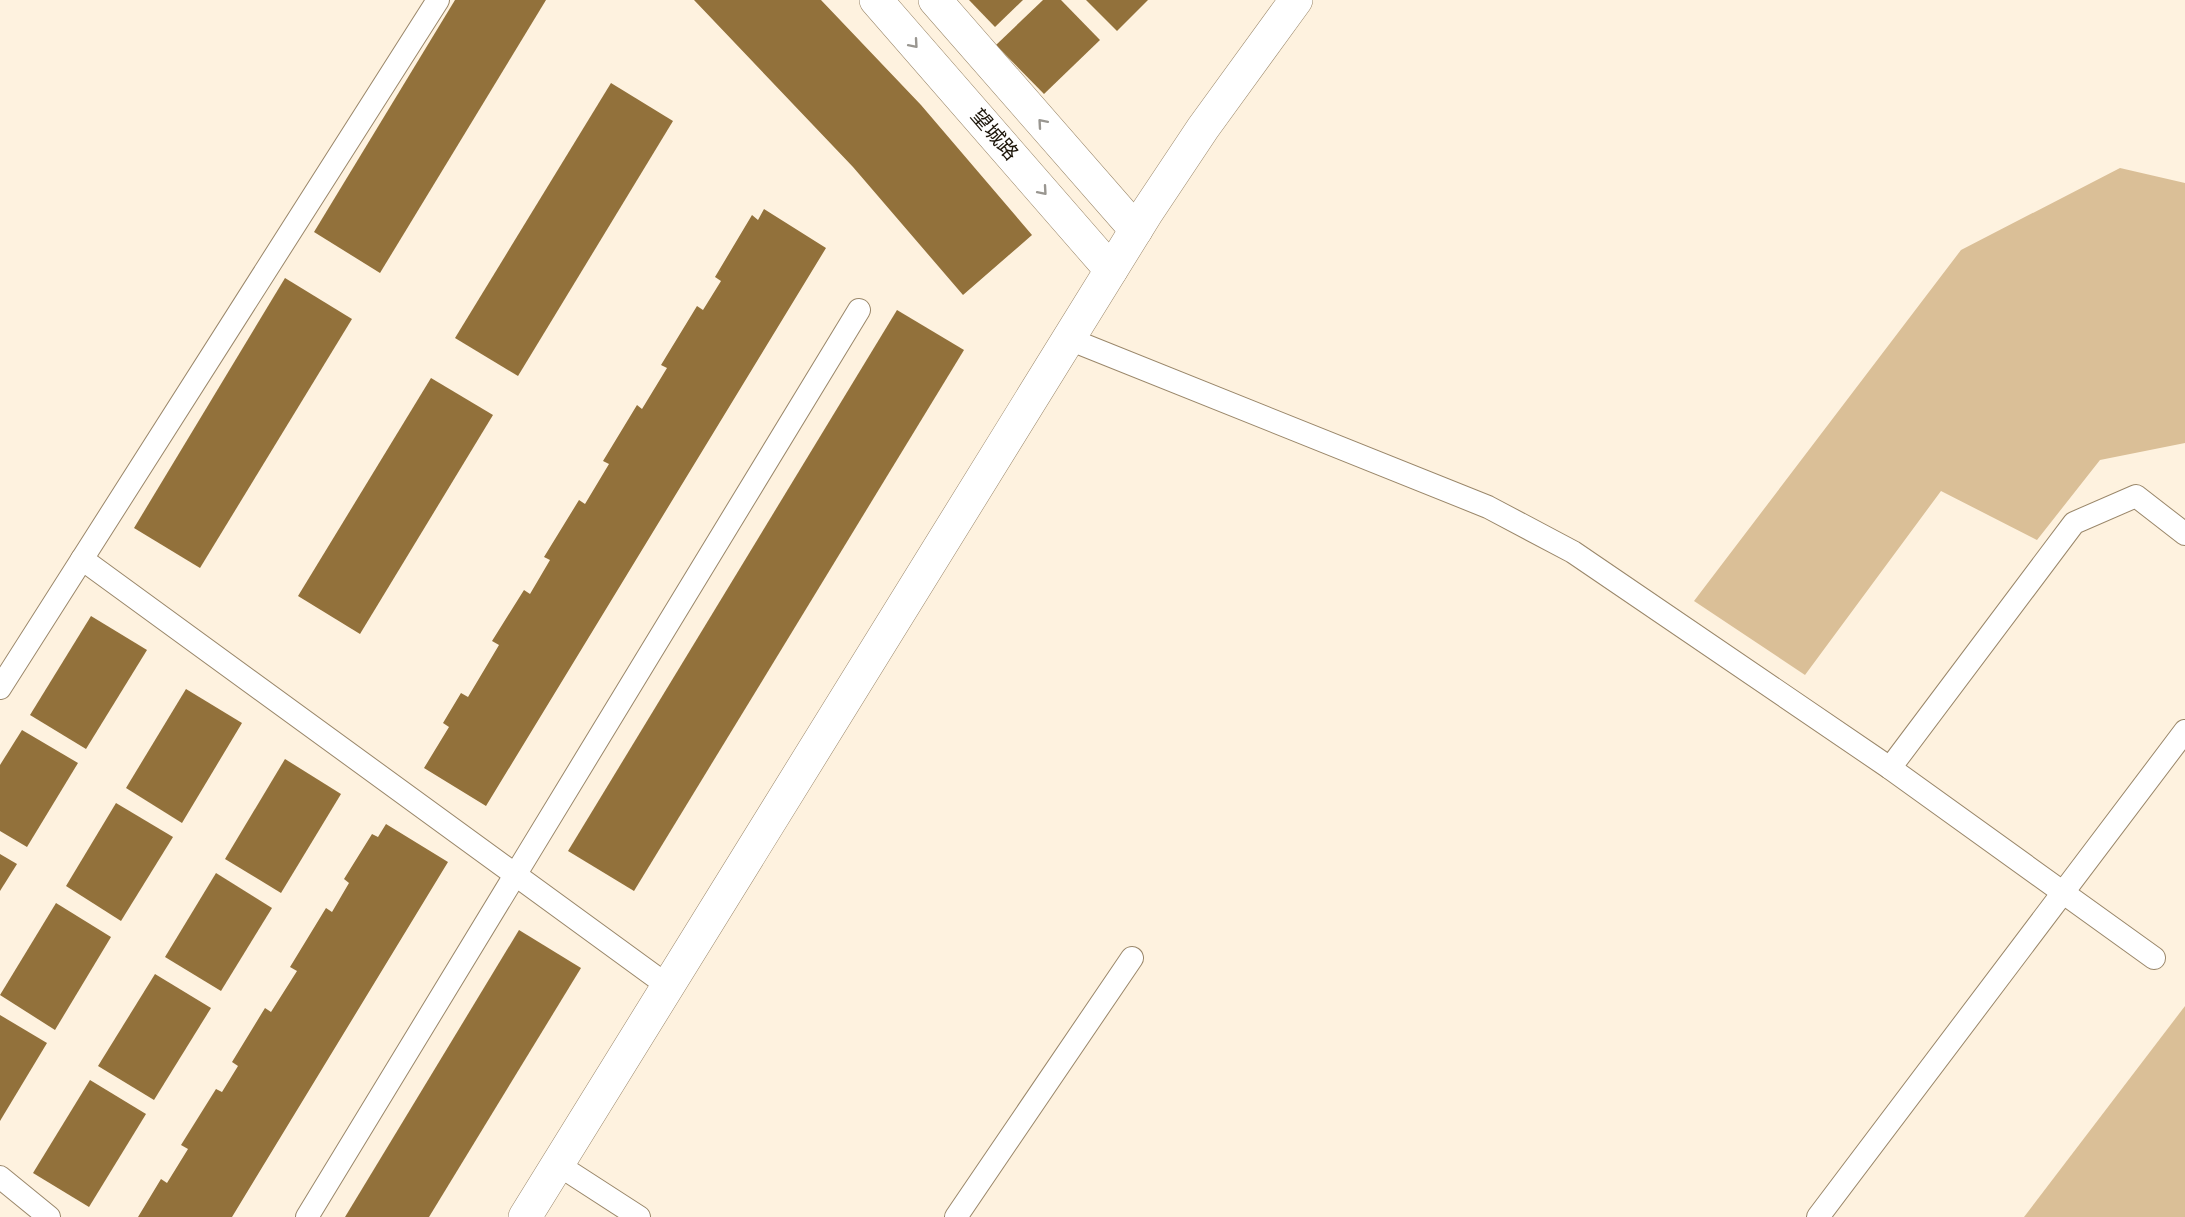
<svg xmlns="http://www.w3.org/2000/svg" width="2185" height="1217" font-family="'Varela Round','Noto Sans SC',sans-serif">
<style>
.green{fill:#dabf97}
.building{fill:#92713b}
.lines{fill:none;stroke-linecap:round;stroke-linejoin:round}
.service-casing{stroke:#9a876a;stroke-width:24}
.tertiary-casing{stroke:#9a876a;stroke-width:34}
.secondary-casing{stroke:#9a876a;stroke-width:34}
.service{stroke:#fff;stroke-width:22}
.tertiary{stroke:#fff;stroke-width:33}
.secondary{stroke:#fff;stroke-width:33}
.oneway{stroke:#999690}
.labels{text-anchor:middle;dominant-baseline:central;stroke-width:4.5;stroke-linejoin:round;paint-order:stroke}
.street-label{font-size:20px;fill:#1c1509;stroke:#fff}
</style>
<rect width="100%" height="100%" fill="#fef2df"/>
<!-- green -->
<g class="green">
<path d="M2120 168 2185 183V443L2100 460 2037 540 1941 491 1805 675 1694 601 1961 250Z"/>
<path d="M2185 1006V1217H2024Z"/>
</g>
<!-- building -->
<g class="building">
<path d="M455 0H546L380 273 314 232Z"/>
<path d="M694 0H821L921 105 1032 235 963 295 853 167Z"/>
<path d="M969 0H1023L995 27Z"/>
<path d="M1043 0H1061L1100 40 1044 94 996 45Z"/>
<path d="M1086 0H1148L1117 31Z"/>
<path d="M611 83 673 121 518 376 455 338Z"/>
<path d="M764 209 826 248 486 806 424 768 449 727 443 723 461 693 468 697 499 645 492 641 524 590 530 594 550 560 544 557 579 500 585 504 609 464 603 461 637 405 642 409 667 368 661 365 697 306 703 310 721 281 715 277 752 215 758 220Z"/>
<path d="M285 278 352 319 200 568 134 528Z"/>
<path d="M897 310 964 350 634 891 568 851Z"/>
<path d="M431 378 493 415 360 634 298 596Z"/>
<path d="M91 616 147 650 86 749 30 715Z"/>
<path d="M186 689 242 723 182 823 126 788Z"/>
<path d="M22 730 78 763 27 847 0 831V765Z"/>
<path d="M285 759 341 794 281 893 225 859Z"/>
<path d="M116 803 173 837 121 921 66 886Z"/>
<path d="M386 824 448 862 232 1217H138L161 1179 167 1183 188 1149 181 1145 216 1089 222 1092 238 1066 232 1062 265 1008 271 1012 297 971 290 967 326 908 332 912 349 883 344 879 372 834 378 837Z"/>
<path d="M0 854 17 864 0 891Z"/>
<path d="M216 873 272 908 221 991 165 957Z"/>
<path d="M56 903 111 937 55 1030 0 995Z"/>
<path d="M519 930 581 968 429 1217H345Z"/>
<path d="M155 974 211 1008 154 1100 98 1066Z"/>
<path d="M0 1015 47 1043 0 1121Z"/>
<path d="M90 1080 146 1114 89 1207 33 1173Z"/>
</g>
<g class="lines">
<!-- service casing -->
<g class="service-casing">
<g id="service">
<path d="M1069 339 1488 507 1573 552 1890 768 2154 958"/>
<path d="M82 559 668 986"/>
<path d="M0 688 438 0"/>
<path d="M1890 768 2074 523 2136 496 2185 534"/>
<path d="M557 1164 639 1217"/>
<path d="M0 1177 49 1217"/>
<path d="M307 1217 859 310"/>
<path d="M956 1217 1132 958"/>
<path d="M1818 1217 2185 731"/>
</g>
</g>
<!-- tertiary casing -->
<g class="tertiary-casing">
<g id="tertiary">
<path d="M876 0 1111 270"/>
<path d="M935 0 1136 230"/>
</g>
</g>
<!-- secondary casing -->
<g class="secondary-casing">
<path id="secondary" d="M525 1217 1147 212 1203 128 1296 0"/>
</g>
<!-- service -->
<use href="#service" class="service"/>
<!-- tertiary -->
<use href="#tertiary" class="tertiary"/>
<!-- secondary -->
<use href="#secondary" class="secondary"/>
</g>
<!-- one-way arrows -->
<defs><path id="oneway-chevron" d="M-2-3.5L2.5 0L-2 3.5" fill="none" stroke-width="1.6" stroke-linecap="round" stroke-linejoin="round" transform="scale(1.5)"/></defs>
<g class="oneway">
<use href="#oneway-chevron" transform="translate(914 44) rotate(49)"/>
<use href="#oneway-chevron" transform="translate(1042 123) rotate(-131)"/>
<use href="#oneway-chevron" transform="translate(1043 191) rotate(49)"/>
</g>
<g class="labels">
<!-- street labels -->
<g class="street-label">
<text transform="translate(994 135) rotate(49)">望城路</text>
</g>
</g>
</svg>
